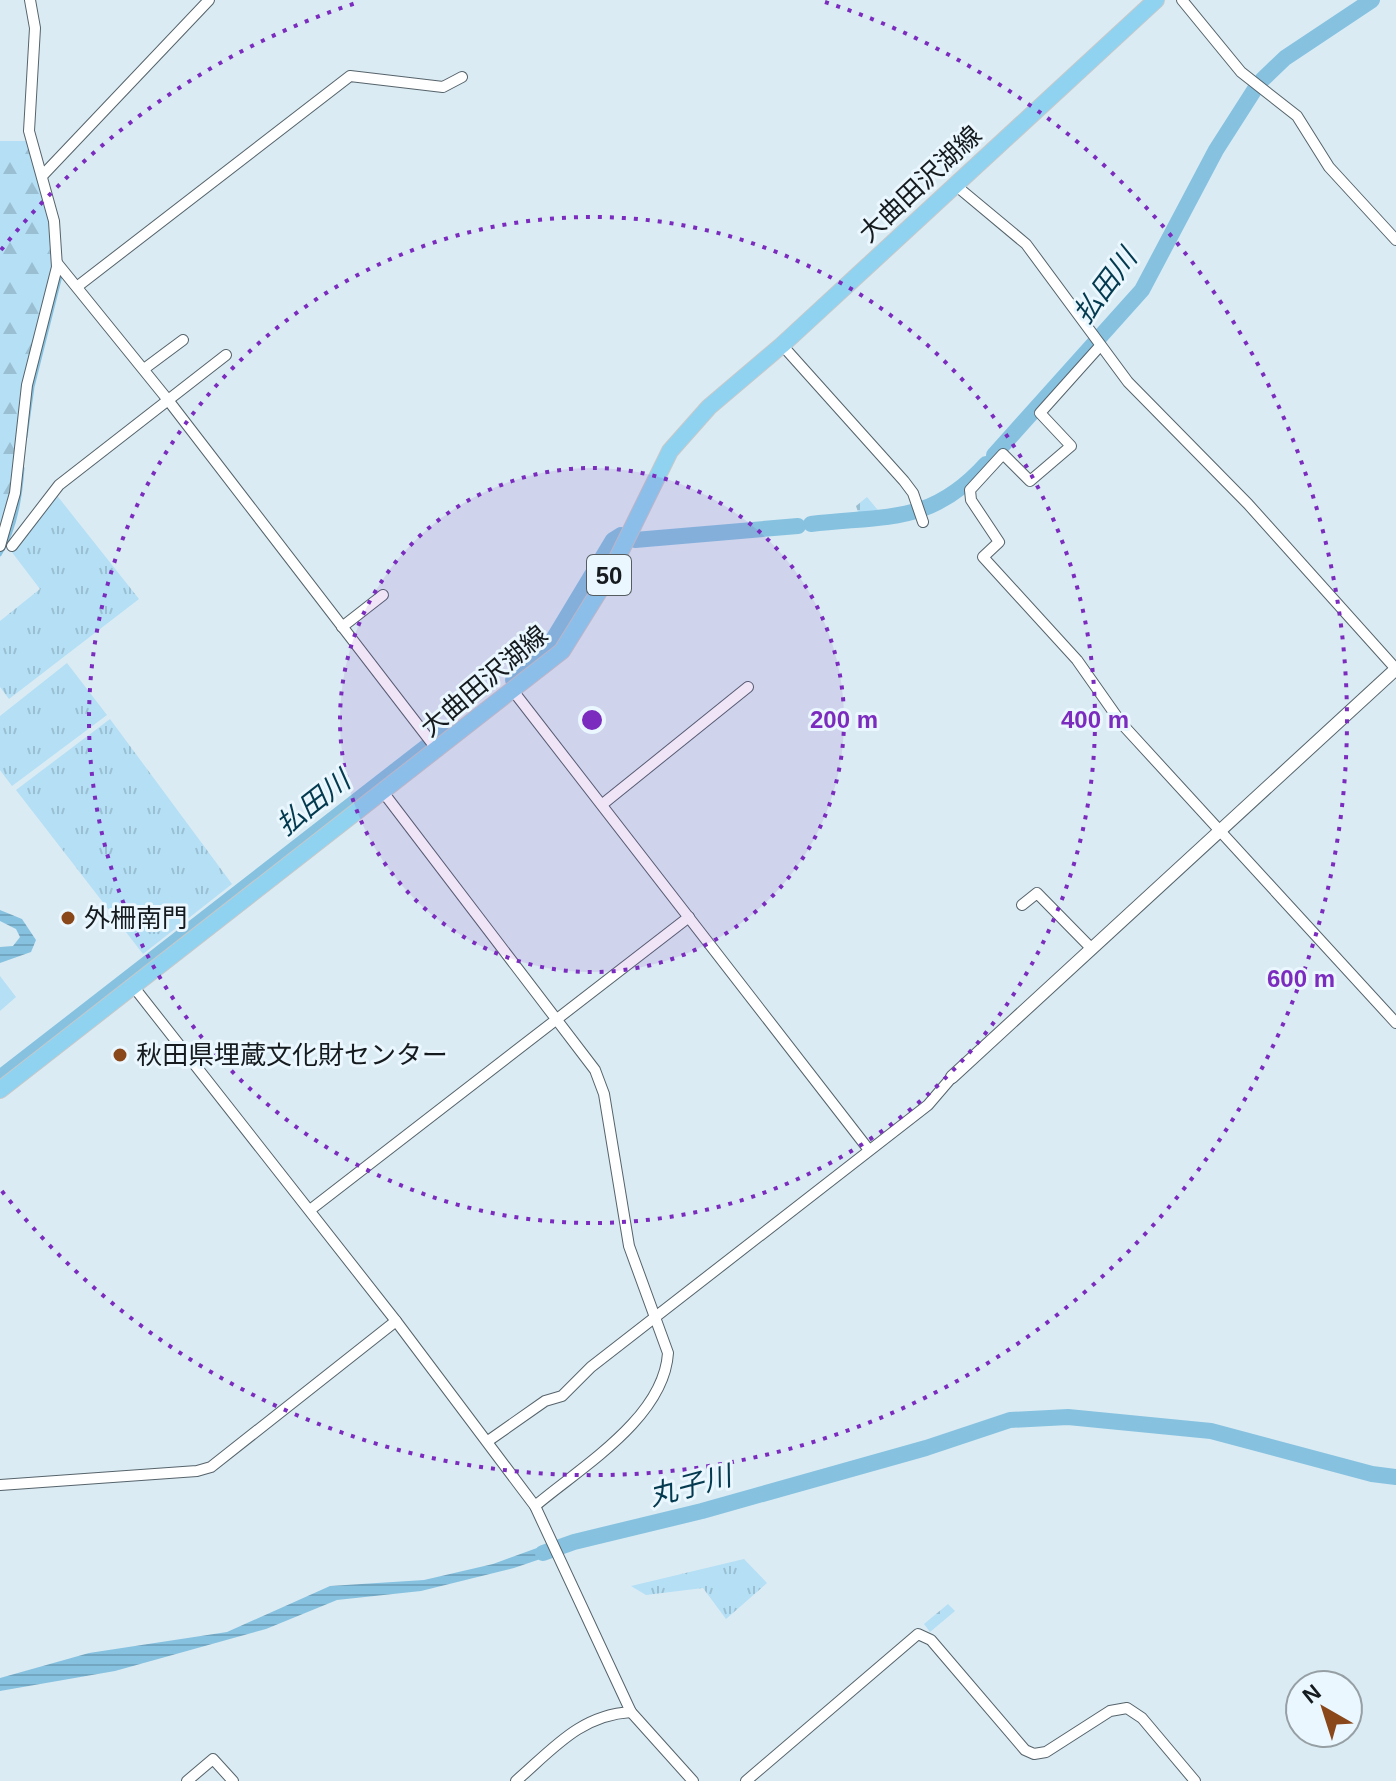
<svg xmlns="http://www.w3.org/2000/svg" width="1396" height="1781" font-family="Helvetica,'Noto Sans JP',sans-serif">
<style>
.grass{fill:url(#grass-tufts)}
.forest{fill:url(#forest-firs)}
.cemetery{fill:url(#cemetery-stones)}
.water{fill:url(#water-rules)}
.lines{fill:none;stroke-linecap:round;stroke-linejoin:round}
.stream{stroke:#86c2e0;stroke-width:3}
.river{stroke:#86c2e0;stroke-width:16}
.minor-casing{stroke:#55636b;stroke-width:12}
.tertiary-casing{stroke:#55636b;stroke-width:14}
.primary-casing{stroke:#c7c8c9;stroke-width:18}
.minor{stroke:#fff;stroke-width:10}
.tertiary{stroke:#fff;stroke-width:12}
.primary{stroke:#8fd3f1;stroke-width:16}
.ring{fill:none;stroke:#7b2cbf;stroke-width:4;stroke-dasharray:4 8}
.poi-dot{fill:#8a4719;stroke:#eaf7fe;stroke-width:3}
.labels{text-anchor:middle;dominant-baseline:central;stroke-width:6;stroke-linejoin:round;paint-order:stroke}
.shield{fill:#eaf7fe;stroke:#555d61;stroke-width:2}
.shield-label{font-size:24px;font-weight:bold;fill:#151b1e}
.street-label{font-size:26px;fill:#151b1e;stroke:#eaf7fe}
.poi-label{font-size:26px;fill:#151b1e;stroke:#eaf7fe;text-anchor:start}
.water-label{font-size:28px;font-style:italic;fill:#043a4f;stroke:#eaf7fe}
.centre{fill:#7b2cbf;stroke:#eaf7fe;stroke-width:4}
.ring-label{font-size:24px;text-anchor:middle;font-weight:bold;fill:#7b2cbf;stroke:#eaf7fe;stroke-width:6;stroke-linejoin:round;paint-order:stroke}
</style>
<defs>
<pattern id="grass-tufts" width="24" height="20" patternUnits="userSpaceOnUse" patternTransform="scale(2)"><rect width="24" height="20" fill="#b4dff5"/><path d="M3 7l-1-3M5 7V3M7 7l1-3M15 17l-1-3M17 17v-4M19 17l1-3" fill="none" stroke="#9abfd2"/></pattern>
<pattern id="forest-firs" width="22" height="20" patternUnits="userSpaceOnUse" patternTransform="scale(2)"><rect width="22" height="20" fill="#b4dff5"/><path d="M5 1l3.5 6h-7zM16 11l3.5 6h-7z" fill="#9abfd2"/></pattern>
<pattern id="cemetery-stones" width="16" height="16" patternUnits="userSpaceOnUse" patternTransform="scale(2)"><rect width="16" height="16" fill="#b4dff5"/><path d="M2 7V4a2 2 0 0 1 4 0v3zM10 15v-3a2 2 0 0 1 4 0v3z" fill="#9abfd2"/></pattern>
<pattern id="water-rules" width="6" height="5" patternUnits="userSpaceOnUse" patternTransform="scale(2)"><rect width="6" height="5" fill="#86c2e0"/><path d="M0 2.5h6" fill="none" stroke="#73a6c0"/></pattern>
</defs>
<rect width="100%" height="100%" fill="#dbebf3"/>
<!-- grass -->
<g class="grass">
<path d="M55 493 139 599 9 699 0 687V621L40 589 11 551Z"/>
<path d="M67 663 107 715 12 786 0 770V716Z"/>
<path d="M110 719 232 884 143 954 16 790Z"/>
<path d="M0 976 16 997 0 1011Z"/>
<path d="M744 1559 767 1583 726 1619 703 1588 646 1595 631 1586Z"/>
</g>
<!-- forest -->
<path class="forest" d="M0 141H31L49 195 57 267 0 546Z"/>
<!-- cemetery -->
<g class="cemetery">
<path d="M867 497 882 515H859L856 506Z"/>
<path d="M948 1604 955 1611 930 1632 924 1624Z"/>
</g>
<!-- water -->
<g class="water">
<path d="M0 910 22 919 36 940 31 952 0 963V947L13 946 20 937 16 929 0 921Z"/>
<path d="M559 1540 564 1551 514 1568 421 1591 337 1600 266 1629 115 1671 0 1691V1678L89 1653 227 1632 330 1586 424 1580 493 1564Z"/>
</g>
<g class="lines">
<!-- stream -->
<g class="stream">
<path d="M26 437 33 387 62 272"/>
<path d="M0 555C16 530 21 498 23 468"/>
</g>
<!-- river -->
<g class="river">
<path d="M1262 80 1285 58 1372 0"/>
<path d="M994 455 1142 290 1216 150 1255 89"/>
<path d="M811 524C886 515 931 525 986 464"/>
<path d="M635 540 798 526"/>
<path d="M513 680 551 643 613 540 621 535"/>
<path d="M0 1078 444 733"/>
<path d="M543 1553 574 1542 702 1511 926 1448 1010 1420 1068 1417 1211 1431 1372 1474 1396 1477"/>
</g>
<!-- minor casing -->
<g class="minor-casing">
<g id="minor">
<path d="M1182 0 1241 72 1297 116 1329 167 1396 240"/>
<path d="M42 176 209 0"/>
<path d="M954 184 1026 244 1128 382 1248 504 1396 669"/>
<path d="M57 263 168 400 438 751"/>
<path d="M78 286 350 76 443 87 462 77"/>
<path d="M782 345 904 481 913 493 923 522"/>
<path d="M1100 346 1040 413 1071 446 1030 481 1003 454 970 490 971 500 999 542 983 557 1077 660 1122 724 1396 1023"/>
<path d="M144 369 183 340"/>
<path d="M0 546 15 493 27 385 57 267 54 221 29 131 35 28 30 0"/>
<path d="M12 546 59 485 226 355"/>
<path d="M342 627 383 595"/>
<path d="M514 692 869 1150"/>
<path d="M383 792 595 1070 604 1094 629 1246 668 1353C664 1418 581 1467 535 1506"/>
<path d="M604 803 748 687"/>
<path d="M1022 905 1037 893 1092 949"/>
<path d="M133 986 396 1321 535 1506 631 1712 693 1781"/>
<path d="M310 1210 689 917"/>
<path d="M488 1441 545 1401 562 1396 591 1367 928 1105 952 1077"/>
<path d="M0 1485 197 1471 211 1467 396 1321"/>
<path d="M187 1781 213 1759 233 1781"/>
<path d="M516 1781C553 1749 580 1715 631 1712"/>
<path d="M746 1781 918 1634 931 1640 1025 1750 1034 1754 1046 1752 1110 1711 1127 1708 1142 1718 1195 1781"/>
</g>
</g>
<!-- tertiary casing -->
<g class="tertiary-casing">
<path id="tertiary" d="M952 1077 1396 669"/>
</g>
<!-- primary casing -->
<g class="primary-casing">
<path id="primary" d="M0 1090 562 651 608 577 670 451 709 407 782 345 1156 0"/>
</g>
<!-- minor -->
<use href="#minor" class="minor"/>
<!-- tertiary -->
<use href="#tertiary" class="tertiary"/>
<!-- primary -->
<use href="#primary" class="primary"/>
</g>
<!-- distance rings -->
<circle cx="592" cy="720" r="252" fill="#7b2cbf" fill-opacity=".12"/>
<g class="ring">
<circle cx="592" cy="720" r="252"/>
<circle cx="592" cy="720" r="503"/>
<path d="M1 250A755 755 0 0 1 359 2M825 2A755 755 0 1 1 1 1190"/>
</g>
<!-- markers -->
<g class="poi-dot">
<circle cx="68" cy="918" r="8"/>
<circle cx="120" cy="1055" r="8"/>
</g>
<g class="labels">
<!-- shield labels -->
<rect class="shield" x="587" y="555" width="44" height="40" rx="6"/>
<g class="shield-label">
<text x="609" y="575">50</text>
</g>
<!-- street labels -->
<g class="street-label">
<text transform="translate(920 184) rotate(-43)">大曲田沢湖線</text>
<text transform="translate(484 681) rotate(-40)">大曲田沢湖線</text>
</g>
<!-- poi labels -->
<g class="poi-label">
<text x="84" y="918">外柵南門</text>
<text x="136" y="1055">秋田県埋蔵文化財センター</text>
</g>
<!-- water labels -->
<g class="water-label">
<text transform="translate(1105 286) rotate(-53)">払田川</text>
<text transform="translate(313 803) rotate(-38)">払田川</text>
<text transform="translate(690 1486) rotate(-15)">丸子川</text>
</g>
</g>
<circle cx="592" cy="720" r="12" class="centre"/>
<g class="ring-label">
<text x="844" y="728">200 m</text>
<text x="1095" y="728">400 m</text>
<text x="1301" y="987">600 m</text>
</g>
<!-- north arrow -->
<g transform="translate(1324 1709) rotate(321)"><circle r="38" fill="#eaf7fe" stroke="#959fa4" stroke-width="2"/>
<path d="M0-6L14 30L0 20L-14 30Z" fill="#8a4719"/>
<text y="-12" font-size="22" font-weight="bold" text-anchor="middle" fill="#151b1e">N</text>
</g>
</svg>
